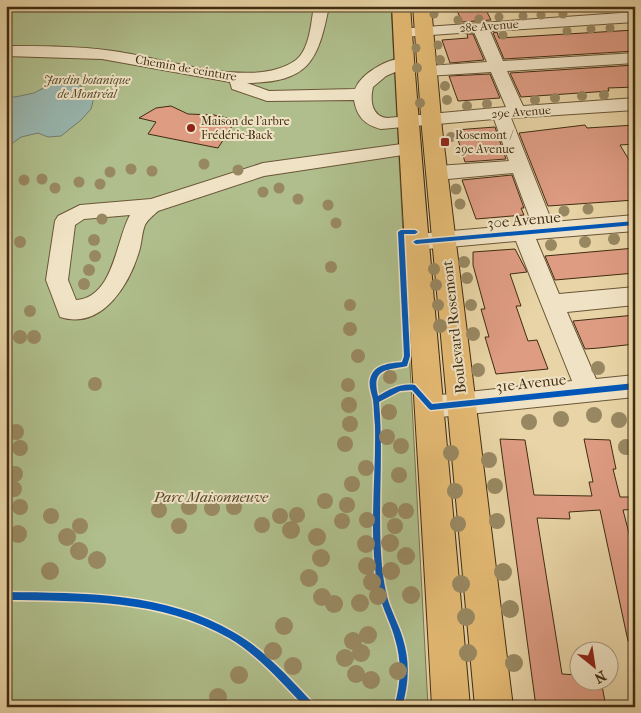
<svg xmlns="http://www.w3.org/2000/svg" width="641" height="713" font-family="'IM FELL French Canon',serif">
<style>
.green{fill:#afbe8c;stroke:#78754f}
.water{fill:#99b7b0;stroke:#757f71}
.building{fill:#de9c83;stroke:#402c12}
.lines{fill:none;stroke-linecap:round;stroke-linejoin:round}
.minor-casing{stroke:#6a5637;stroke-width:2}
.major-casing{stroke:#402c12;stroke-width:2}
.minor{fill:#f0e3c5;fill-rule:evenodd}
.major{fill:#e4ba73;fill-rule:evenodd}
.cycleway-casing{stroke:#f0e3c5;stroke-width:3}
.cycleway{fill:#0057b8;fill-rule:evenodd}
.tree{fill:#988862}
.poi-dot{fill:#8f2418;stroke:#f0e3c5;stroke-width:2}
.labels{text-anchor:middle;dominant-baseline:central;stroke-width:4;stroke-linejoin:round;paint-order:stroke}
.far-street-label{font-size:12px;fill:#402c12;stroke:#f0e3c5}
.far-park-label{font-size:12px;font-style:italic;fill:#56492a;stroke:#f0e3c5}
.far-poi-label{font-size:12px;fill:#402c12;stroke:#f0e3c5;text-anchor:start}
.street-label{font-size:15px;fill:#402c12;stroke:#f0e3c5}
.park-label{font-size:15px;font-style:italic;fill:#56492a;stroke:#f0e3c5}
</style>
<rect width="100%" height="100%" fill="#e8d4a6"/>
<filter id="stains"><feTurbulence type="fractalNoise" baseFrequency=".004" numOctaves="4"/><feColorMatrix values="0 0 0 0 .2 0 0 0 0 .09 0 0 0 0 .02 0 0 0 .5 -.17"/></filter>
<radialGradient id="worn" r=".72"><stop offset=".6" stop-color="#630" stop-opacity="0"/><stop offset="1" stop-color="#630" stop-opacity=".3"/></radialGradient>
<!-- green -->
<path class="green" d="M6 6H391L428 707H6Z"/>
<!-- water -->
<path class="water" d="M67 84 81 86 94 97 91 109 81 120 61 136 48 137 38 133 21 137 6 148V96L15 97 34 93 49 85Z"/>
<!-- building -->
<g class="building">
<path d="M455 6H484L491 20 462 22Z"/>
<path d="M635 30V51L504 59 493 33 497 32 499 38Z"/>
<path d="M467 34H473L484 60 450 63 442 40 468 38Z"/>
<path d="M635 65V87L608 88 609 91 521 97 510 73Z"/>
<path d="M490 74 500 98 458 101 449 76Z"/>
<path d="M171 106 188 114 214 115 236 120 218 148 148 134 156 122 139 118 156 108Z"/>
<path d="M585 125 587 128 635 125V144L620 145 635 170V200L548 206 519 133Z"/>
<path d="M495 127 506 159 465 162 455 130Z"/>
<path d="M512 175 524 208H521L524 215 476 219 462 180Z"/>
<path d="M635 248V273L555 280 545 256Z"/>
<path d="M515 249 527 272 510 274 521 306H516L528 341 537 340 548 369 496 374 485 337H489L481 309H485L473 265V252Z"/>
<path d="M635 315V344L599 348 585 349 573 321Z"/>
<path d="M500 439 525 440 534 495 592 496 589 482H593L584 439 610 440 616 469H613L620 497H635V509L623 510 632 545H635V641H628L600 510 569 512 570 519 537 518 562 674 578 675V680H601L606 707H536Z"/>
</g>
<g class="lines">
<!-- minor casing -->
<g class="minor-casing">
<g id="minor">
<path d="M314 6H329C318 62 309 82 247 83L269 91 355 89C361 73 393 54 411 59L413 62 411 65 386 76 373 87C370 100 371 116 387 118L506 107 491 72 427 76 421 75 419 71 421 67 427 66 487 62 474 32 403 37 395 32 397 29 635 12V22L490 31 503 61 635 53V63L507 71 523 106 635 98V110L511 118 552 222 635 215V231L536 239 559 294 635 287V305L567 312 596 379 635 375V397L431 418 422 415 418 407 422 399 431 396 572 381 516 241 416 250 409 248 406 242 409 236 416 234 532 224 513 173 437 180 430 178 427 173 430 168 437 166 509 161 494 119 381 129C365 125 357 117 354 100L267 101 232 89 230 82 102 59 6 56V46C42 46 78 46 113 51 161 57 254 91 296 60 310 49 311 22 314 6Z"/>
<path d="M409 143 416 145 418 149 416 153 264 176 158 211C154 215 147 220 145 225 142 232 142 240 140 248 131 282 103 331 60 317L46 280 55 221 58 216 80 205 151 199 263 163ZM130 215C116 239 114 298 76 300L68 280 75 225 84 219Z"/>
</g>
</g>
<!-- major casing -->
<g class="major-casing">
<g id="major">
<path d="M392 6H410C427 240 450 473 470 707H432C420 473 403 240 392 6Z"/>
<path d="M413 6H431L442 129 513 707H475L422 129Z"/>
</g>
</g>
<!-- minor -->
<use href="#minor" class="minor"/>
<!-- major -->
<use href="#major" class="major"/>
<!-- cycleway casing -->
<g class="cycleway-casing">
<g id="cycleway">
<path d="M635 221V225L416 244 413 242 416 240Z"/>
<path d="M401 230H415L418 232 415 234H404L410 356 407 366C387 371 371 367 378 396 391 389 400 383 415 385L432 404 635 383V389L431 410 429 409 412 390 400 391 379 402C384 456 377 511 382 566 383 577 385 589 388 600 392 613 399 625 403 639 410 662 409 684 402 707H394C401 684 402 662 395 639 392 626 385 614 381 600 377 590 376 578 375 567 370 520 376 473 375 426 374 418 374 408 373 400 371 391 367 383 372 374 377 364 392 363 402 362L404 356 398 232Z"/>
<path d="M6 592C84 593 166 592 235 633 265 650 290 679 314 704L315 707H305C283 684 257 654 229 638 161 599 82 601 6 600Z"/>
</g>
</g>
<!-- cycleway -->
<use href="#cycleway" class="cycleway"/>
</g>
<!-- trees -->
<g class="tree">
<circle cx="434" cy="14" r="4.5"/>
<circle cx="563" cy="14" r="4.5"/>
<circle cx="541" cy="15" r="4.5"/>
<circle cx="523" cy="16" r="4.5"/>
<circle cx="499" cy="17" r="4.5"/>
<circle cx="479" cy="19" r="4.5"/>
<circle cx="458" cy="20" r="4.5"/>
<circle cx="610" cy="28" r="4.5"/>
<circle cx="591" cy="29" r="4.5"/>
<circle cx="567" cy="31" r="4.5"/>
<circle cx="503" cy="35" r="4.5"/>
<circle cx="438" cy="45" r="4.5"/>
<circle cx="416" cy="48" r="4.5"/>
<circle cx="440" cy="60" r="5"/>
<circle cx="417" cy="68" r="5"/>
<circle cx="445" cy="86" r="5"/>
<circle cx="604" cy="95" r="5"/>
<circle cx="582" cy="96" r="5"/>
<circle cx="555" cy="98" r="5"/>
<circle cx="447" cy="100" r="5"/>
<circle cx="535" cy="100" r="5"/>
<circle cx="420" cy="103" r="5"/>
<circle cx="487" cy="104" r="5"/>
<circle cx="467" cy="106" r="5"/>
<circle cx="451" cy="137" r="5"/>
<circle cx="204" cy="164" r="5.5"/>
<circle cx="131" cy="169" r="5.5"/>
<circle cx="238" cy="170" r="5.5"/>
<circle cx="152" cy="171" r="5.5"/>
<circle cx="110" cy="172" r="5.5"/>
<circle cx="42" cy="179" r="5.5"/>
<circle cx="24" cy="180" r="5.5"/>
<circle cx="79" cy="182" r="5.5"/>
<circle cx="100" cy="184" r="5.5"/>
<circle cx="55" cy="188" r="5.5"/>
<circle cx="279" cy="188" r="5.5"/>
<circle cx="456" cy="189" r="5.5"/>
<circle cx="263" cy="192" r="5.5"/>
<circle cx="298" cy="199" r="5.5"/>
<circle cx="460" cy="204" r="5.5"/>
<circle cx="328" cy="205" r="5.5"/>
<circle cx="588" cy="209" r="5.5"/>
<circle cx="564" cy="211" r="5.5"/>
<circle cx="102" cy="219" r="5.5"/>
<circle cx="336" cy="223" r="5.5"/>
<circle cx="614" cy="239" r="6"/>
<circle cx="94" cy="240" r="6"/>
<circle cx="20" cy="242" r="6"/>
<circle cx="585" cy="242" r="6"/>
<circle cx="551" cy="245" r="6"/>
<circle cx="95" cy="256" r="6"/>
<circle cx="464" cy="262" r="6"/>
<circle cx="331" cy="267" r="6"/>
<circle cx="434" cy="269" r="6"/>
<circle cx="89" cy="270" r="6"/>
<circle cx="467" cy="278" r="6"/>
<circle cx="84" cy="284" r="6"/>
<circle cx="436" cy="285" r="6"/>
<circle cx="350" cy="305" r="6"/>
<circle cx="438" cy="305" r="6"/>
<circle cx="471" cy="305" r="6"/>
<circle cx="30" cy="311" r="6"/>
<circle cx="440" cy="326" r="7"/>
<circle cx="350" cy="329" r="7"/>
<circle cx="473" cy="334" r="7"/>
<circle cx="20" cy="337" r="7"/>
<circle cx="34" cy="337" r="7"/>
<circle cx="358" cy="356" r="7"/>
<circle cx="598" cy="368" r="7"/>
<circle cx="478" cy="370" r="7"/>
<circle cx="390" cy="377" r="7"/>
<circle cx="95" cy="384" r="7"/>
<circle cx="348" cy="385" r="7"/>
<circle cx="349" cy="405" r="8"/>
<circle cx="389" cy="412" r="8"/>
<circle cx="594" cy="415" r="8"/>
<circle cx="561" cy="419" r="8"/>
<circle cx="619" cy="420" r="8"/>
<circle cx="529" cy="422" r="8"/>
<circle cx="350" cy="424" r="8"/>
<circle cx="16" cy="432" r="8"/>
<circle cx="387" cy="437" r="8"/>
<circle cx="345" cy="444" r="8"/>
<circle cx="401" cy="446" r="8"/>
<circle cx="626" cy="447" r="8"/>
<circle cx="20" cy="448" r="8"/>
<circle cx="451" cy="453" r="8"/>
<circle cx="489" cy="460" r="8"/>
<circle cx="366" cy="468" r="8"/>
<circle cx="15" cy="474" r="8"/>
<circle cx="399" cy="475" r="8"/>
<circle cx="352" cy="484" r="8"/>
<circle cx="495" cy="486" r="8"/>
<circle cx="14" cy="489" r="8"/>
<circle cx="455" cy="491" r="8"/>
<circle cx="325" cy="501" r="8"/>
<circle cx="347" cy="505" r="8"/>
<circle cx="20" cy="507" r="8"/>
<circle cx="189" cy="507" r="8"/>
<circle cx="234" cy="507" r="8"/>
<circle cx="212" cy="508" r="8"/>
<circle cx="159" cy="510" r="8"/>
<circle cx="390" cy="510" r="8"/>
<circle cx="406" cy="511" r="8"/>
<circle cx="297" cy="515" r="8"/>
<circle cx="51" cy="516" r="8"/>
<circle cx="280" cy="516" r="8"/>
<circle cx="367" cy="520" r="8"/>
<circle cx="342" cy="521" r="8"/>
<circle cx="497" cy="521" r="8"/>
<circle cx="458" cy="524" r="8"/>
<circle cx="262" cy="525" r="8"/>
<circle cx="80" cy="526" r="8"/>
<circle cx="179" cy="526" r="8"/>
<circle cx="395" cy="526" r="8"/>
<circle cx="291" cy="530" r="9"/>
<circle cx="18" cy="534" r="9"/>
<circle cx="67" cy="537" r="9"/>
<circle cx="317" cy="537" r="9"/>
<circle cx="390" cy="543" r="9"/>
<circle cx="366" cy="544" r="9"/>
<circle cx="79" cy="551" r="9"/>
<circle cx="406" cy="556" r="9"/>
<circle cx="321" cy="558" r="9"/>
<circle cx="97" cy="560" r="9"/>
<circle cx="367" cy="566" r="9"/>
<circle cx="50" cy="571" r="9"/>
<circle cx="391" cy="571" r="9"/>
<circle cx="503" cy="572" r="9"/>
<circle cx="309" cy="578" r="9"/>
<circle cx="372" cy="582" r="9"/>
<circle cx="461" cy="584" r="9"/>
<circle cx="411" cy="595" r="9"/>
<circle cx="378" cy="596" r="9"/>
<circle cx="322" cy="597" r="9"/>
<circle cx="360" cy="603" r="9"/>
<circle cx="334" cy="604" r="9"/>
<circle cx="510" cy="609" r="9"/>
<circle cx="466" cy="617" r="9"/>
<circle cx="284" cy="626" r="9"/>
<circle cx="368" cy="635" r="9"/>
<circle cx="353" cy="641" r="9"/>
<circle cx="273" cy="651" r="9"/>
<circle cx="361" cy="653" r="9"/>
<circle cx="468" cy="653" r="9"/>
<circle cx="345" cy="658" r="9"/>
<circle cx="514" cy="663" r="9"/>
<circle cx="293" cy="666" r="9"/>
<circle cx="398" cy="671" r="9"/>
<circle cx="356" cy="674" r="9"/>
<circle cx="239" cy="675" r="9"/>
<circle cx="371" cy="680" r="9"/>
<circle cx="218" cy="697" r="9"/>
</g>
<!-- markers -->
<g class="poi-dot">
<circle cx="191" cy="128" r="5"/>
<rect x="440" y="137" width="10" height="10" rx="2.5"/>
</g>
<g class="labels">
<!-- far-street labels -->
<g class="far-street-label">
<text transform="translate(489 26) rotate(-4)">28e Avenue</text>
<text transform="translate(186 68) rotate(10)">Chemin de ceinture</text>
<text transform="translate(521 112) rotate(-4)">29e Avenue</text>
</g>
<!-- far-park labels -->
<g class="far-park-label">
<text x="87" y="80">Jardin botanique<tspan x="87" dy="14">de Montréal</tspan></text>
</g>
<!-- far-poi labels -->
<g class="far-poi-label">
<text x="201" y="121">Maison de l'arbre<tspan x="201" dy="14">Frédéric-Back</tspan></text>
<text x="455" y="135">Rosemont /<tspan x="455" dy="14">29e Avenue</tspan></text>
</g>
<!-- street labels -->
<g class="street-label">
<text transform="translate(524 220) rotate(-5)">30e Avenue</text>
<text transform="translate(454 327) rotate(-96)">Boulevard Rosemont</text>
<text transform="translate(531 383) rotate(-6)">31e Avenue</text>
</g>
<!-- park labels -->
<g class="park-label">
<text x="211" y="497">Parc Maisonneuve</text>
</g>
</g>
<!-- margin -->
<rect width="641" height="713" fill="none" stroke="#e8d4a6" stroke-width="25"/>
<rect x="8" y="8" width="626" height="698" fill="none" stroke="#402c12" stroke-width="2.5"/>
<rect x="12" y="12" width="616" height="688" fill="none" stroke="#402c12"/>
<!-- north arrow -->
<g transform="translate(594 666) rotate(150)"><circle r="24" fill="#f0e3c5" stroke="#aa9a7d"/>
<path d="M0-4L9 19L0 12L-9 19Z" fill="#8f2418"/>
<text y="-8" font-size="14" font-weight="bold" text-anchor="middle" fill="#402c12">N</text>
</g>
<rect width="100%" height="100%" filter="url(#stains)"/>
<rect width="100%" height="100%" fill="url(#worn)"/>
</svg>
